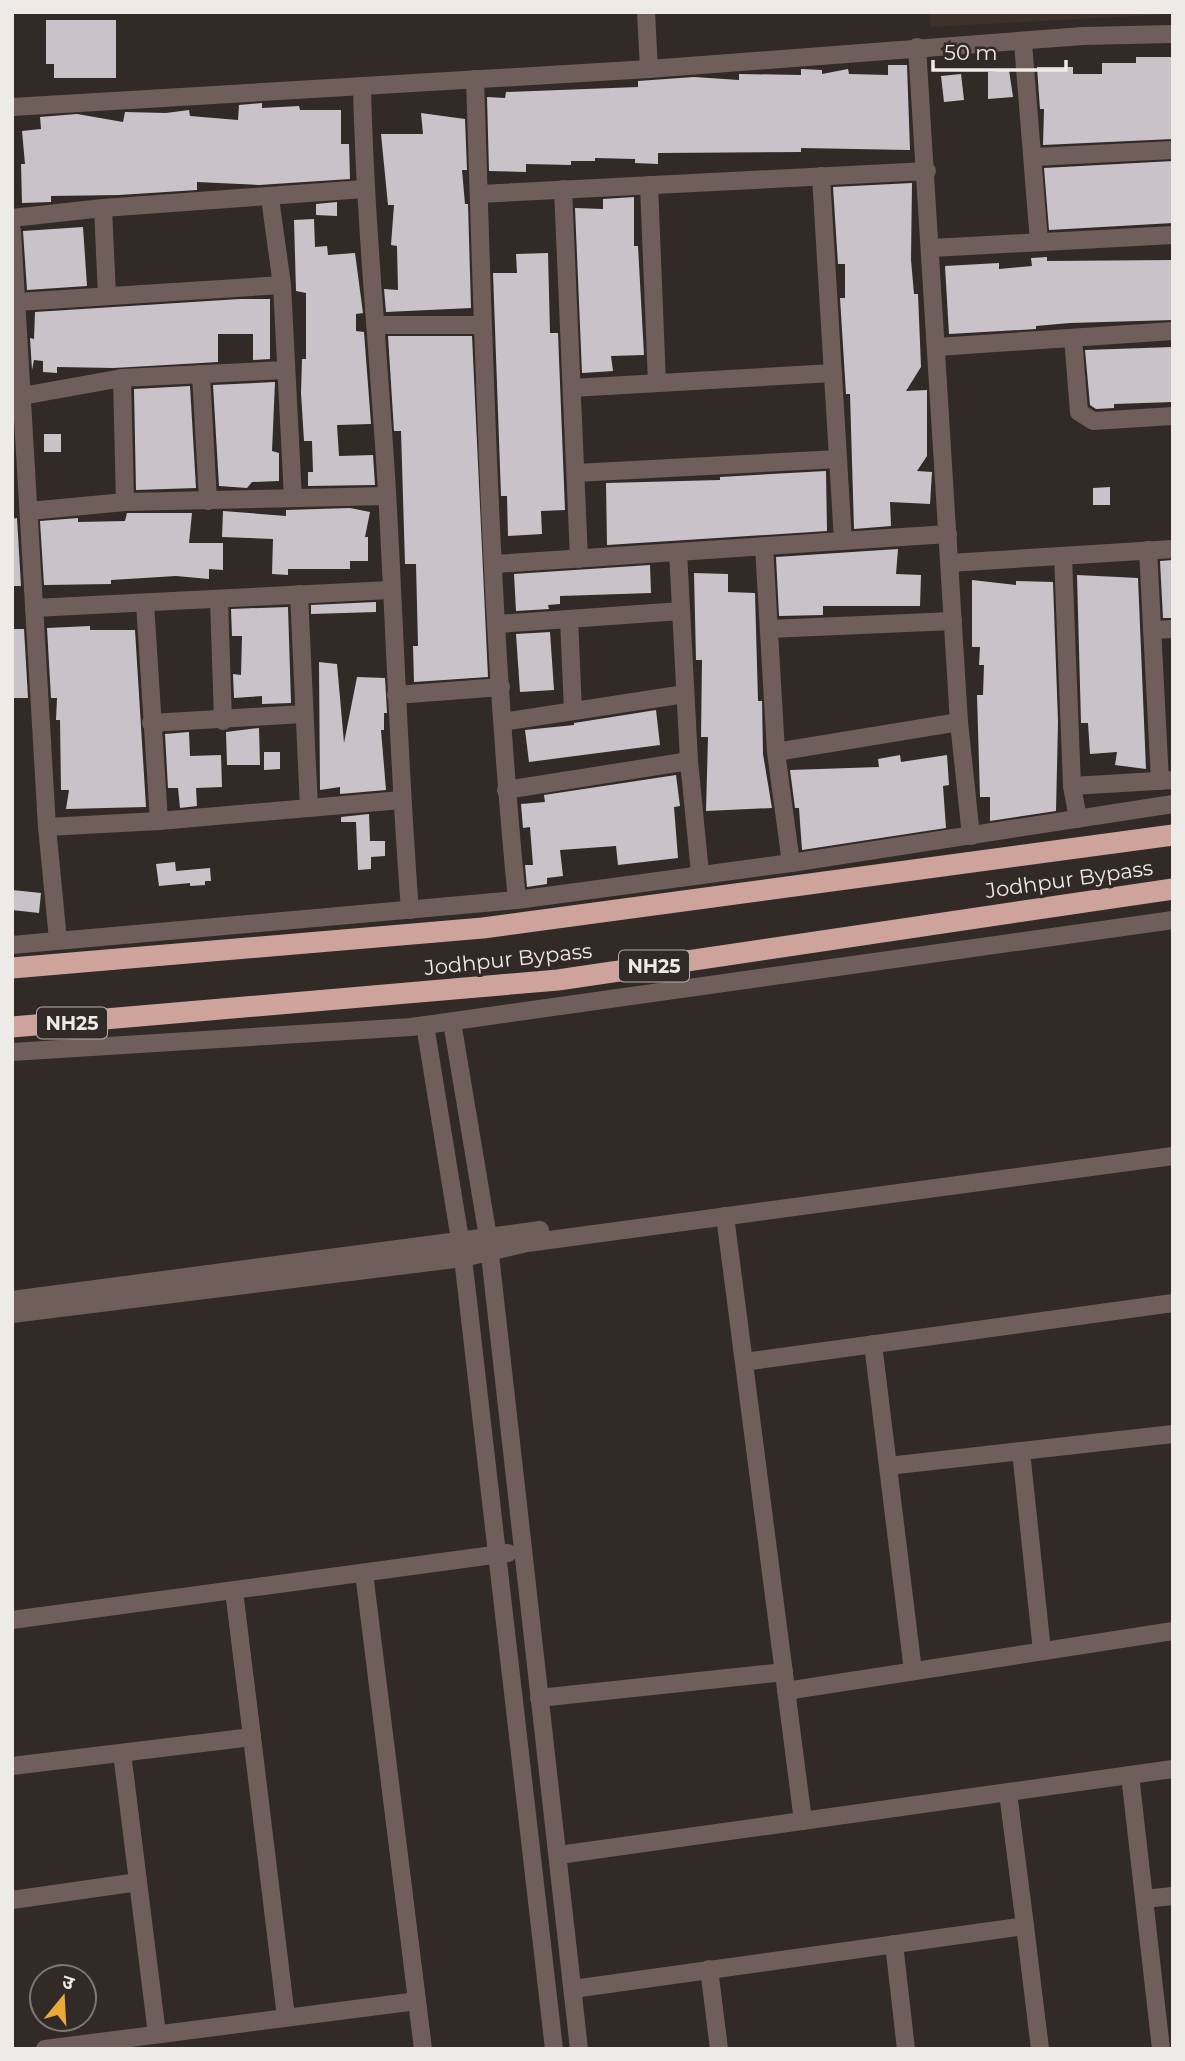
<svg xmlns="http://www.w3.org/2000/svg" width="1185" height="2061" font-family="Montserrat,'Noto Sans Devanagari',sans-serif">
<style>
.built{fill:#3d312a}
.building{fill:#c9c3c9}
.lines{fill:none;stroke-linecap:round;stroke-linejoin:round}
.minor{stroke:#705e5b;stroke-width:18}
.highway{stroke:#cea39b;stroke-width:21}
.labels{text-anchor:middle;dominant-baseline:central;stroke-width:7;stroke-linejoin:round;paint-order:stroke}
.shield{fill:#312a27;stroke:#b5b0ad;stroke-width:2}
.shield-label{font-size:19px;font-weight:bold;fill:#eeeae7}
.street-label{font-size:21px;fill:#eeeae7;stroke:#312a27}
</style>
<rect width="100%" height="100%" fill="#312a27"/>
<!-- built -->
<path class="built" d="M929 12H1173V14L931 27Z"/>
<!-- building -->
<g class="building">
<path d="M46 20H116V78H54V64H46Z"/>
<path d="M1136 57H1173V139L1043 145 1044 109H1040L1037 67H1073V74H1102V63H1136Z"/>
<path d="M888 65H907L910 150 801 148V152L658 153V164L635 163V159L595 158V161H571V165L526 164V172L489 171 487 97 505 98 506 92 638 87V81L694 77 739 80V74L801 75V69L822 70V74L848 69 849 74 888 75Z"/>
<path d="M1009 70 1013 97 988 99V72Z"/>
<path d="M961 74 964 100 944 102 941 76Z"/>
<path d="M262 103V108L299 106 300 110H341V144H349L350 179 259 185 197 182V190L119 195 51 196V202L22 203 21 164H25L22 131 41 129 40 117 77 114 123 122 125 112 166 113 189 110 190 116 238 120 239 105Z"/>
<path d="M421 113 465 119 467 170H462L465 204H468L471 308 386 312 384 289 398 290 397 246 391 245 394 205H388L381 134H423Z"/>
<path d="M1173 161V223L1049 230 1044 168Z"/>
<path d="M912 183 911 260 914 294H918L921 367 906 391 927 390V456L917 471 932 472 930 504 890 502 891 526 854 529 850 394H846L840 298H845V264H838L833 187Z"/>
<path d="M634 197V246H638L644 355 611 356 613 371 582 373 575 208 603 209V199Z"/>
<path d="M337 202V216L316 215V204Z"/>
<path d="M314 219 315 247 327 246 328 255 355 253 363 313 356 314V331L364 332 371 424 337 425 339 456 373 455 375 485 308 486V472H313L312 441H304L301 393 302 359H306V293L296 291 294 220Z"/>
<path d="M83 227 87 286 27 290 23 231Z"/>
<path d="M548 253 550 333H558L565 510 541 511 542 534 508 536 507 496H501L493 273H517L516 254Z"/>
<path d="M1047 257V261L1173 260V320L1070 323 1036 326V329L949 334 945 266 999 263V269L1032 266 1031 258Z"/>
<path d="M240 299H270V359L253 360V334H218V362L114 368 57 367V373L43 372V361L34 360 32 370 30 338 34 339 35 312Z"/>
<path d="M388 336H472L488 677 414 682 413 646H418L416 564H405L401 431H394Z"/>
<path d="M1173 347V402L1114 404V408L1096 409 1090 405 1085 350Z"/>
<path d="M275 382 272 451 279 453V481L252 482 247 488 219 486 213 385Z"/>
<path d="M190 386 196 488 136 490 134 389Z"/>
<rect x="44" y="434" width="17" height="18"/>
<path d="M826 471 827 531 607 545 606 483 720 480V477Z"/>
<path d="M1110 487V505H1093V488Z"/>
<path d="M350 508 370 512 365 537H368V561H350V569H288V575L272 574 273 539 222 537 223 511 286 516V510Z"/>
<path d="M127 513H192L189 543H223V570L209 569V579L176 576 111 580V584L44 585 40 521 78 518V522L125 521Z"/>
<path d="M17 518 21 586H12V519Z"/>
<path d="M898 549 896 574 921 575 920 606H823V615L779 616 776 557Z"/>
<path d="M1173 560V618H1163L1160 561Z"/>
<path d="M650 565 651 593 560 596V604L548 605 549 609 516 611 514 574Z"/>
<path d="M694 573 728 574V592L755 593 758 701H762L763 754 772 808 706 811 708 737H701L702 660H696Z"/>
<path d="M1077 575 1138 578 1146 769 1115 765 1117 752 1090 754 1088 723H1081Z"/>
<path d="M972 580 1016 585V581L1053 582 1058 722 1056 811 990 821V797H980L977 695H983L984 665H979L980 647H972Z"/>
<path d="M376 602V612L311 614V605Z"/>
<path d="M288 607 291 703 262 704V696L234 698 233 674 241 675 242 636H232L231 609Z"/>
<path d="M90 626V630H135L146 807 66 809 69 790H61L60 720H56L57 698H51L47 628Z"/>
<path d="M12 629H24L28 698H12Z"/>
<path d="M550 632 554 690 520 692 516 634Z"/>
<path d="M319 662 337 664 344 743 357 677 385 678 387 713H384V730H381L386 790 340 794V787L320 790Z"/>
<path d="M656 710 660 745 529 762 525 730 574 725V723Z"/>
<path d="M259 728 260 765H227L226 732Z"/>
<path d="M189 732 190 756 221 755 222 787 196 788 197 806 180 808 178 788H168L165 734Z"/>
<path d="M264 752H280V769L264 770Z"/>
<path d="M900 755 901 762 947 755 949 785 943 786 946 828 802 850 799 808H795L790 770 879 767 878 759Z"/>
<path d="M676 775 680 806 674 807 678 858 618 865 616 846 560 850 563 876 547 878V884L527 887 525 865H533L530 827 523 828 521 804 545 802 544 795Z"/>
<path d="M369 814 370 841H385V856L371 857V869L358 870 356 822H341V817Z"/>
<path d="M175 862 176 871 210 868 211 881H205V885L190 886V883L159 886 156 864Z"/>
<path d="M12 890 41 893 39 913 12 910Z"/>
</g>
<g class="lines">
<!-- minor -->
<g class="minor">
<path d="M646 12 649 69"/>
<path d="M1023 43 1039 242"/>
<path d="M917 47 959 722 971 836"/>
<path d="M475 79C484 353 490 627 517 900"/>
<path d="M362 86C365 222 379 357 387 492 395 632 399 771 410 910"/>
<path d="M12 107 649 69 1083 36 1173 34"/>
<path d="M1034 157 1173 150"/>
<path d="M821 176 843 541"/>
<path d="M649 185 657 383"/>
<path d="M563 189 579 559"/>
<path d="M479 194 927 171"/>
<path d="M270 198 282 285 293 498"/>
<path d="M103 208 107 296"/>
<path d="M12 218 103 208 364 189"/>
<path d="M12 231 47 827 58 940"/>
<path d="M932 248 1173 235"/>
<path d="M17 302 282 285"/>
<path d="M376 325H481"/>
<path d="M1073 338 1079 412 1093 421 1173 416"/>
<path d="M937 347 1173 331"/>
<path d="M201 374 208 501"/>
<path d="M122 378 125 502"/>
<path d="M572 388 833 373"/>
<path d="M22 396 122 378 286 370"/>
<path d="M576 473 838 459"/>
<path d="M29 511 125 502 387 496"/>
<path d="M764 546 776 752 791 863"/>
<path d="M1148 550 1160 781"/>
<path d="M678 552 689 761 700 873"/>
<path d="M1063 556 1072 786 1078 819"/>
<path d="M950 563 1173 549"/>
<path d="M495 564 948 534"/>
<path d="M299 594 309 808"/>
<path d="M219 599 223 721"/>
<path d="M145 603 159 821"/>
<path d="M34 608 390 590"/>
<path d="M569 619 573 711"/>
<path d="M498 624 681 611"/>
<path d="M769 629 953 621"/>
<path d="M1152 630 1173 629"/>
<path d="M396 695 501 687"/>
<path d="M503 722 685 694"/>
<path d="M151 723 303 714"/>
<path d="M776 752 959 722"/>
<path d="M1072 786 1173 780"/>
<path d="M506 790 689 761"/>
<path d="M47 827 159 821 401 800"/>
<path d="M12 945 517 900 791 863 1173 804"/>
<path d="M452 1022 488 1237 579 2049"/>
<path d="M425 1025 463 1258 554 2049"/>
<path d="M12 1052 411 1027 1173 920"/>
<path d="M725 1216 803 1821"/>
<path d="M12 1300 540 1230"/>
<path d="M12 1314 463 1258 527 1243 1173 1156"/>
<path d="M873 1344 913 1671"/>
<path d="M744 1362 1173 1303"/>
<path d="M1021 1451 1042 1651"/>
<path d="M888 1466 1173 1434"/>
<path d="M364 1573 423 2049"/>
<path d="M12 1620 508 1553"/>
<path d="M786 1691 1173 1631"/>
<path d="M539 1698 784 1672"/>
<path d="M252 1737 286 2017"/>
<path d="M122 1753 157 2034"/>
<path d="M12 1766 252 1737 234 1591"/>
<path d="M1130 1775 1161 2049"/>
<path d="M559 1855 1173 1769"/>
<path d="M1144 1899 1173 1896"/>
<path d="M12 1900 138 1882"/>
<path d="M1025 1926 1040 2049"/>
<path d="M894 1944 906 2049"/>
<path d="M709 1969 719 2049"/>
<path d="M573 1989 1025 1926 1008 1793"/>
<path d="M45 2049 417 2001"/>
</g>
<!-- highway -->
<g class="highway">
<path d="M12 968 483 928 1173 835"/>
<path d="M12 1027 558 980 1173 889"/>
</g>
</g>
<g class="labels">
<!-- shield labels -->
<g class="shield">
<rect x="619" y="950.5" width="70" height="31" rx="5"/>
<rect x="37" y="1007.5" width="70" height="31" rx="5"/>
</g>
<g class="shield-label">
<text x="654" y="966">NH25</text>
<text x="72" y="1023">NH25</text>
</g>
<!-- street labels -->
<g class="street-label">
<text transform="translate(1069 879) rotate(-8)">Jodhpur Bypass</text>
<text transform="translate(508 959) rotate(-6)">Jodhpur Bypass</text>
</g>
</g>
<!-- border -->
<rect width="1185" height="2061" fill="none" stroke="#eeeae7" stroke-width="28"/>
<!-- north arrow -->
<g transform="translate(63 1998) rotate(18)"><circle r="33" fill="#312a27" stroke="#7d7774" stroke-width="2"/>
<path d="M0-5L12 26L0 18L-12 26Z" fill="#eba939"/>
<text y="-10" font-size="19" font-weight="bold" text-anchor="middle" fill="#eeeae7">उ</text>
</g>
<!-- scale -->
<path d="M933 60v10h133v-10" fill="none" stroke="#eeeae7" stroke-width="3.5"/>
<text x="944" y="60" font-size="21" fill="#eeeae7" stroke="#312a27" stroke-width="5" paint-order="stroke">50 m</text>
</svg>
